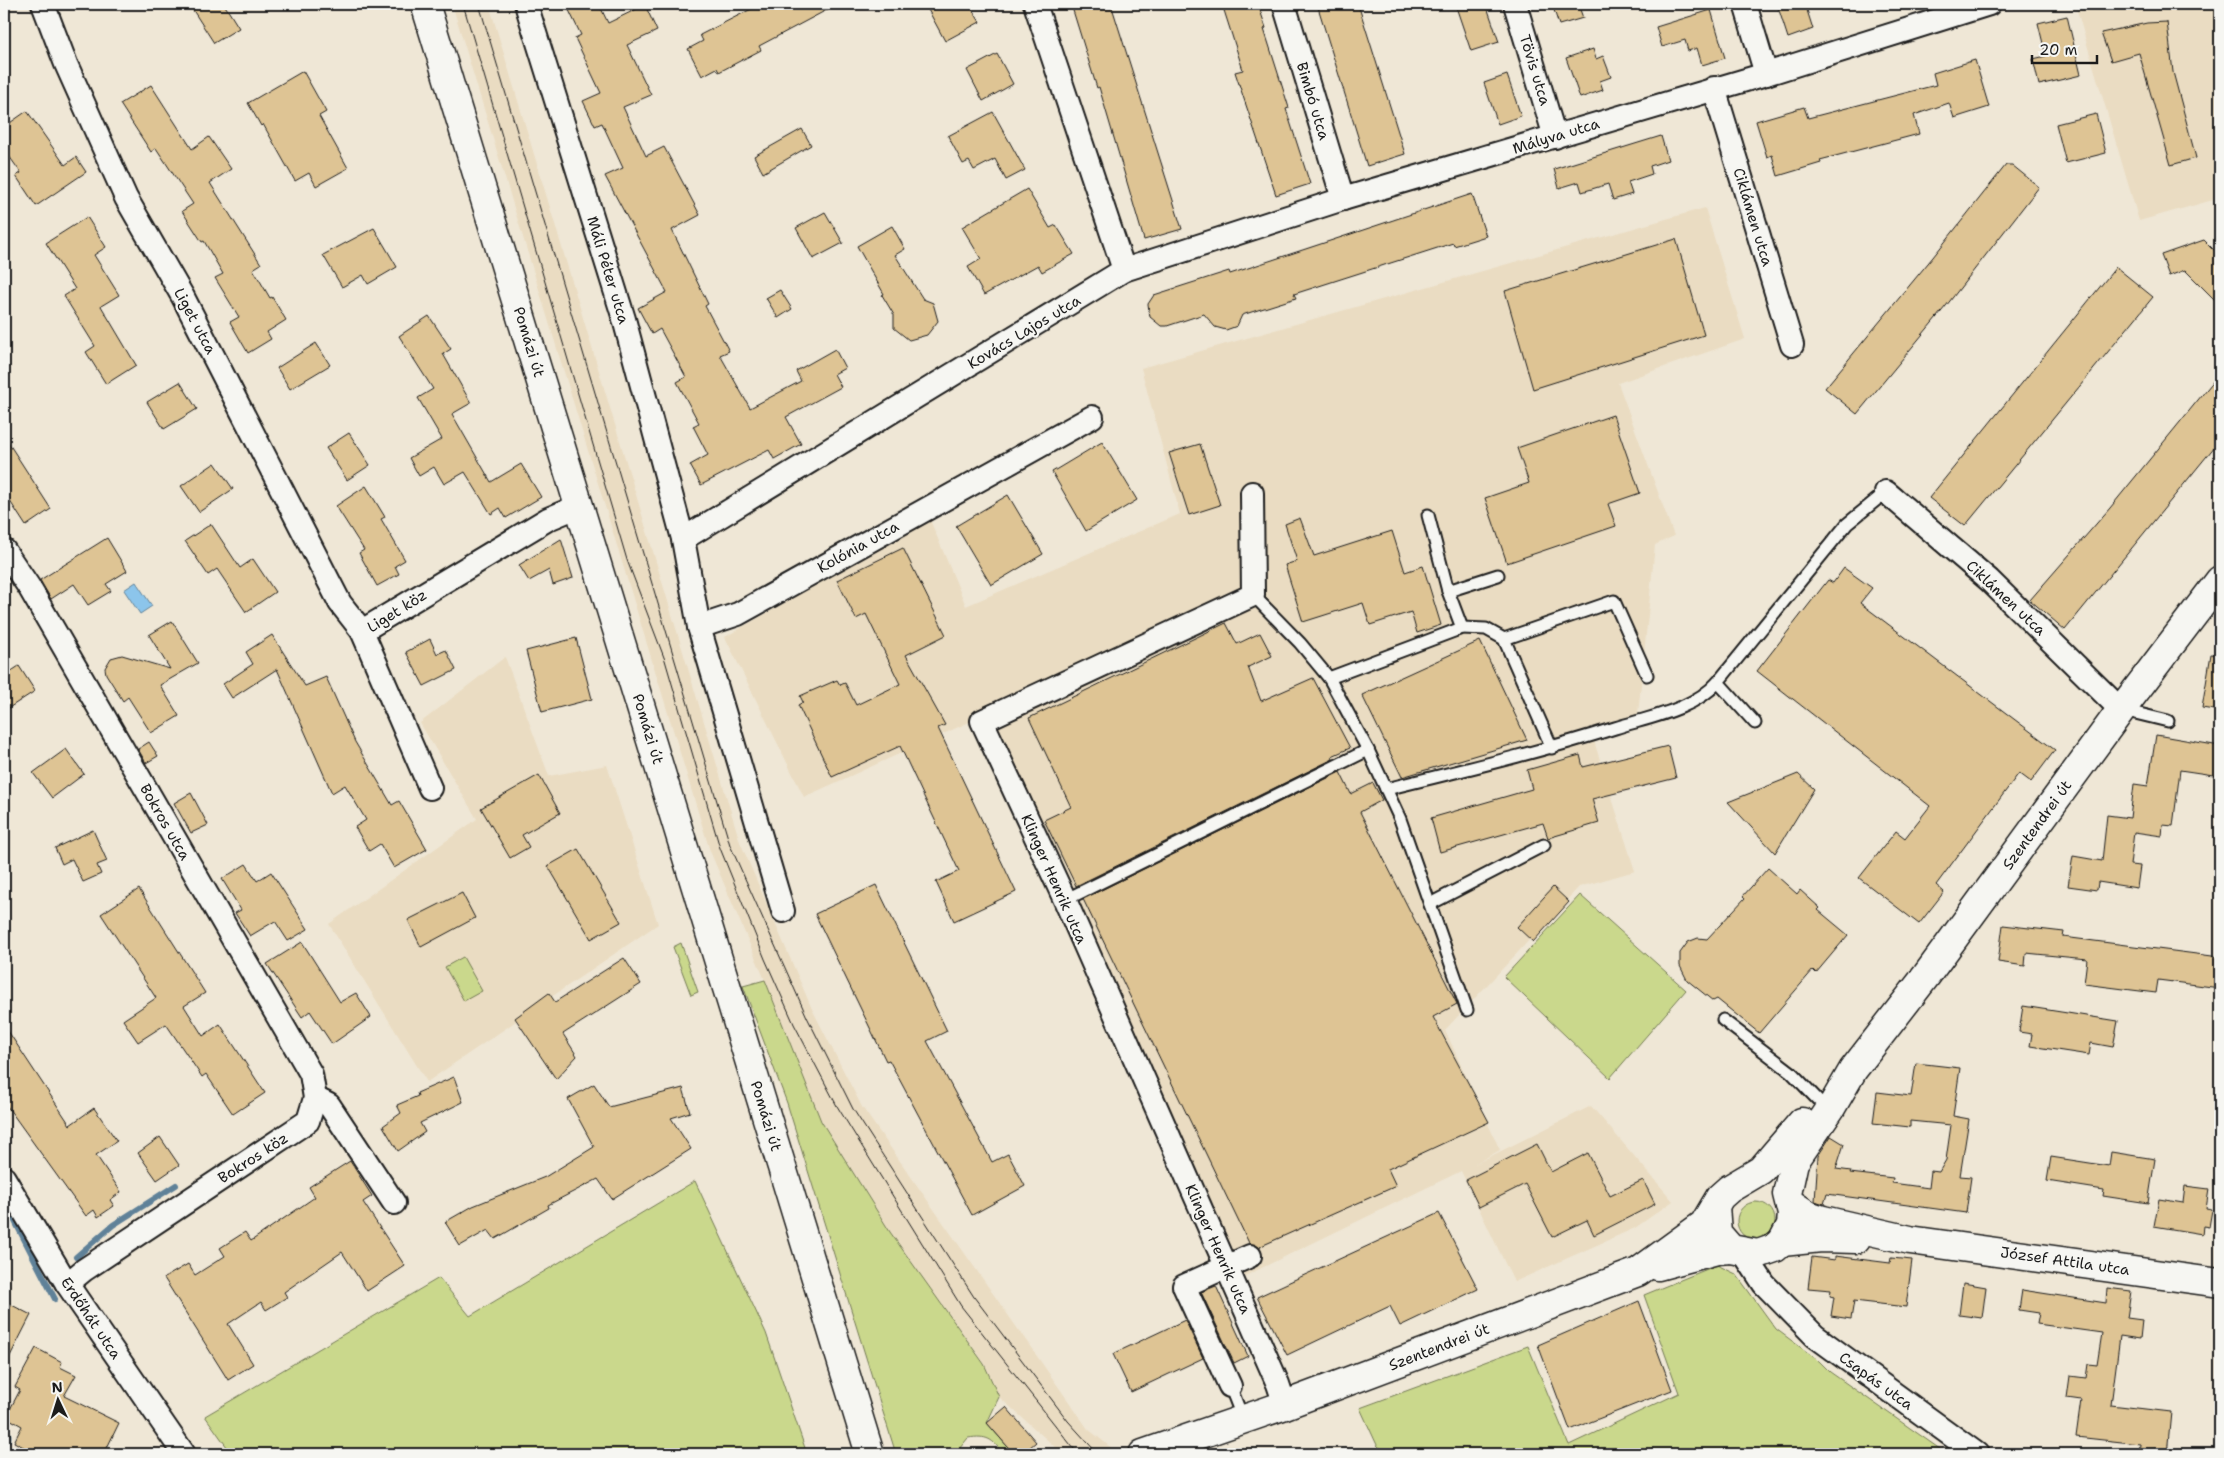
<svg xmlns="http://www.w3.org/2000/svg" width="2224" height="1458" font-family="'Shantell Sans',sans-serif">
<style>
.built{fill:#eadcc2}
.green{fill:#cad88c;stroke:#737a54}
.water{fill:#8cc5eb;stroke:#5f8198}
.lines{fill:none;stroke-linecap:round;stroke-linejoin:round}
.stream{stroke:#5f8198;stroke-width:6}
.building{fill:#dec494;stroke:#1c1c1c}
.service-casing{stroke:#1c1c1c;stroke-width:15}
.minor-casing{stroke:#1c1c1c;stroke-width:26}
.secondary-casing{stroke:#1c1c1c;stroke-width:31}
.service{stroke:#f6f6f2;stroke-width:11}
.minor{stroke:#f6f6f2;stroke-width:22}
.secondary{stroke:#f6f6f2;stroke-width:28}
.tram{stroke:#1c1c1c;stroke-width:1}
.labels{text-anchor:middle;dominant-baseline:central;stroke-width:4.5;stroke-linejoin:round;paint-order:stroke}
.street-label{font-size:15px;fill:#1c1c1c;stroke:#f6f6f2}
</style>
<rect width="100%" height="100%" fill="#efe7d6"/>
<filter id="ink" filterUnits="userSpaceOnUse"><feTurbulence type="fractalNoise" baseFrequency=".02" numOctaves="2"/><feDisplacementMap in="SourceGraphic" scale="10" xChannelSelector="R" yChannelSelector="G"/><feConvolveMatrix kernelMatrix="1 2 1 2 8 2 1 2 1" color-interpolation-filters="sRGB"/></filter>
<g filter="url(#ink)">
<!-- built -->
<g class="built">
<path d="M452 4H489L740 842 812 1009 862 1107 1088 1429 1119 1454H1063L999 1397 984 1363 890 1232 821 1121 765 980 710 851Z"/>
<path d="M2087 4H2220V198L2139 221 2076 7Z"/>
<path d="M1705 208 1745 339 1618 383 1674 536 1655 545 1638 714 1594 741 1635 871 1579 887 1445 1030 1500 1150 1473 1165 1591 1106 1673 1201 1635 1228 1514 1282 1461 1171 1243 1277 985 715 804 797 725 637 930 520 966 606 1180 514 1141 368Z"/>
<path d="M505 657 549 776 607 765 658 924 427 1082 329 924 477 819 420 723Z"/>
</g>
<!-- green -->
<g class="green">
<path d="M1580 895 1686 990 1610 1078 1504 977Z"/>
<path d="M681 943 698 992 691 995 673 947Z"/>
<path d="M463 957 482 991 464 1001 445 967Z"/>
<path d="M765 980 821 1121 890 1232 984 1364 999 1397 987 1423 1014 1454H1003C993 1439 987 1435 968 1438L955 1454H896L787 1103 743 986Z"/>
<path d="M695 1181 766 1333 807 1454H232L205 1416 439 1278 470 1316Z"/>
<circle cx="1756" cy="1221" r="19"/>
<path d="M1717 1265 1736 1274 1776 1329 1819 1361 1830 1372 1947 1454H1386L1377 1445 1360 1408 1528 1346 1569 1445 1679 1393 1644 1295Z"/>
</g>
<!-- water -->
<g class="water">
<path d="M136 582 152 606 140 614 124 590Z"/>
<path d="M4 1425C13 1431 13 1441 5 1448Z"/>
</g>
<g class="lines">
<!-- stream -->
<g class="stream">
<path d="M4 1200 55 1299"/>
<path d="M76 1257 113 1225 176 1185"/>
</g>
</g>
<!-- building -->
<g class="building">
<path d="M189 4H224L239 28 214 43Z"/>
<path d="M566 4H599L608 23 645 5 657 31 627 45 651 95 623 107 646 156 664 147 700 215 672 230 708 304 705 306 729 351 720 355 750 408 801 381 796 371 835 349 845 368 834 374 841 387 786 417 801 444 774 459 769 450 701 485 690 465 708 455 693 426 699 423 677 382 686 377 660 329 652 334 638 308 667 292 605 176 623 168 602 123 595 126 583 101 601 93 575 38 581 35Z"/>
<path d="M761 4H838L759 46 761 50 719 72 717 68 702 76 688 49 703 41 700 35Z"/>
<path d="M925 4H969L980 22 945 41Z"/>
<path d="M1071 4H1111L1182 229 1144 240 1099 87 1097 88Z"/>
<path d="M1222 4H1258L1266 28 1264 29 1289 108 1286 109 1310 184 1276 195 1235 72 1243 70Z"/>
<path d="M1317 4H1358L1405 154 1367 166Z"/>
<path d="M1455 4H1486L1499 42 1471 51Z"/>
<path d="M1552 4H1578L1583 18 1559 25Z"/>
<path d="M1777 4H1805L1813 29 1788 38Z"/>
<path d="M1711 10 1725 58 1702 65 1697 48 1688 51 1685 40 1662 47 1656 27Z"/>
<path d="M2067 16 2081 75 2039 85 2033 59 2046 56 2038 23Z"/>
<path d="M2167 22 2173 72 2196 158 2171 165 2139 53 2111 61 2101 33 2147 23Z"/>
<path d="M1593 49 1596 59 1603 56 1611 77 1600 81 1603 90 1580 98 1566 58Z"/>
<path d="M997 54 1013 84 983 101 967 70Z"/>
<path d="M1975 60 1989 107 1954 118 1949 103 1914 115 1919 134 1820 160 1821 163 1778 176 1772 155 1767 157 1756 121 1804 107 1808 118 1936 85 1933 73Z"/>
<path d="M303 71 326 112 319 116 348 168 316 186 309 173 295 181 263 124 261 126 248 103Z"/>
<path d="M1507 75 1521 116 1498 124 1484 83Z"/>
<path d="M151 85 192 149 209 137 231 169 210 183 261 264 253 269 270 298 272 297 286 320 267 332 271 339 248 353 230 322 239 317 215 278 223 274 204 241 202 242 182 211 193 204 156 148 151 152 120 104Z"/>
<path d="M27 111 65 165 76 157 86 172 36 206 16 176 21 173 4 149V127Z"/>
<path d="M993 112 1025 170 1006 180 995 159 974 170 969 161 963 164 948 136Z"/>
<path d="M2096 114 2106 153 2066 163 2056 124Z"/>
<path d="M802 129 811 145 763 173 754 156Z"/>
<path d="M1661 136 1668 160 1650 166 1652 174 1628 182 1632 194 1613 200 1608 184 1582 192 1579 182 1559 188 1554 169Z"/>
<path d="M2006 165H2012L2039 187 1946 306 1857 414 1825 388 1933 257Z"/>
<path d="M1027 189 1050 228 1056 225 1074 254 1042 272 1038 265 984 295 968 267 981 259 962 227Z"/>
<path d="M1472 194 1486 236 1454 246 1453 243 1294 294 1296 298 1242 315 1237 326 1226 330 1215 327 1204 314 1167 326H1161L1150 317 1148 304 1154 295 1229 271 1230 274Z"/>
<path d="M825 212 843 243 813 259 796 228Z"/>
<path d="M87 217 106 247 94 255 119 295 101 306 136 365 106 384 86 352 95 346 64 296 75 289 46 243Z"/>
<path d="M892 226 905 249 895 255 923 299 933 303 938 321 927 335 909 340 894 328V315L882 295 884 294 857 246Z"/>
<path d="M374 228 397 267 368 284 363 275 342 287 323 255Z"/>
<path d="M1676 239 1704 335 1533 389 1505 291Z"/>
<path d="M2204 240 2220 256V305L2185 270 2169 276 2161 255Z"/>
<path d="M2116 267 2153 297 1965 526 1929 498Z"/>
<path d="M780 290 792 309 778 318 766 298Z"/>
<path d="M429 316 451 349 443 354 471 403 452 414 491 482 521 464 541 497 506 518 500 508 491 514 465 472 444 484 434 467 419 476 409 458 442 439 418 398 433 389 399 336Z"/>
<path d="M316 343 330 365 290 389 277 368Z"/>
<path d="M2220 373V440L2065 630 2030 600 2110 508Z"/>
<path d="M180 382 197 409 164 429 147 402Z"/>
<path d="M1613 415 1640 493 1608 504 1616 526 1507 563 1485 498 1529 483 1517 448Z"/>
<path d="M349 433 370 465 347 480 326 448Z"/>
<path d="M4 436 51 509 26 526 4 492Z"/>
<path d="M1102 442 1137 500 1086 531 1052 472Z"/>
<path d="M1200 444 1220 505 1189 515 1169 453Z"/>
<path d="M215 463 233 489 199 512 181 486Z"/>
<path d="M366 486 385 517 381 519 405 560 395 566 399 574 377 586 359 553 364 550 336 506Z"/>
<path d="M1008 495 1043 554 991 585 956 526Z"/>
<path d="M1300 518 1314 556 1392 531 1405 572 1423 566 1441 625 1417 633 1411 612 1370 625 1363 603 1303 622 1285 565 1297 561 1285 524Z"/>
<path d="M211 524 240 568 253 559 275 592 246 612 217 569 208 575 185 541Z"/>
<path d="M107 538 127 571 106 584 111 591 88 605 74 584 51 599 40 580Z"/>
<path d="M561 539 573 578 553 585 549 570 529 581 519 565Z"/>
<path d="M903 548 946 635 906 655 945 725 938 728 1016 892 954 921 936 882 959 871 900 746 832 777 798 705 803 702 800 696 837 680 840 685 845 683 856 705 900 684 866 614 856 619 837 580Z"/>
<path d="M1844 568 1872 588 1860 603 2055 750 2031 782 2019 773 1936 885 1944 892 1919 924 1859 878 1896 831 1905 838 1930 806 1757 671 1828 580 1833 583Z"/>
<path d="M172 621 198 663 160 685 179 716 151 733 128 697 123 701 106 674 105 668 111 658 122 655 170 669 149 635Z"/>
<path d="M1226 623 1237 644 1260 633 1272 656 1248 667 1261 701 1313 678 1350 748 1332 756 1333 759 1076 886 1044 820 1071 807 1029 718Z"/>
<path d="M272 635 305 686 326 677 355 742 392 805 399 801 427 849 394 868 380 844 369 851 355 827 366 820 345 785 332 793 277 669 232 698 223 684 253 664 246 652Z"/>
<path d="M576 638 592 699 542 712 526 651Z"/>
<path d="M430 639 437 654 446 650 456 670 424 686 406 652Z"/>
<path d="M1480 641 1527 740 1402 777 1362 695Z"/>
<path d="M2211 654 2220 655V711L2202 708Z"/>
<path d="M19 666 35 691 4 711V676Z"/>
<path d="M2156 735 2220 746V776L2180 770 2173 826 2163 825 2162 836 2134 832 2130 865 2140 866 2137 888 2098 882 2097 890 2068 886 2073 856 2102 861 2107 815 2130 818 2134 784 2148 786Z"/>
<path d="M149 742 158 756 146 763 138 749Z"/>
<path d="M1668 746 1676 778 1592 799 1599 823 1548 838 1543 823 1440 852 1431 818 1532 789 1527 770 1580 755 1583 767Z"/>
<path d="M66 749 84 774 52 798 33 773Z"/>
<path d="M1340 772 1351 794 1373 783 1382 800 1360 812 1456 1002 1457 1004 1433 1017 1489 1122 1388 1169 1396 1186 1259 1247 1249 1243 1083 899Z"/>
<path d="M1798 774 1814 789 1775 853 1728 802Z"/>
<path d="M539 775 560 813 522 835 529 847 510 858 481 808Z"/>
<path d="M191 793 208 825 191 833 174 803Z"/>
<path d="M93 830 107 861 97 865 101 874 83 882 72 859 62 864 55 848Z"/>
<path d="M578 849 621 922 591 939 548 866Z"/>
<path d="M246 864 257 881 271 872 308 929 288 941 275 921 250 936 235 913 241 910 222 879Z"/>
<path d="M1768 868 1797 894 1800 890 1820 908 1818 910 1848 935 1816 973 1813 970 1759 1033 1717 999 1713 1001 1687 980 1680 966V953L1688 942 1698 938 1707 939 1745 898 1743 896Z"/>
<path d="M876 885 947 1031 927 1041 992 1162 1008 1154 1025 1186 972 1215 889 1060 886 1061 815 914Z"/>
<path d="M1553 887 1569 902 1533 942 1517 927Z"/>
<path d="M139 889 205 993 184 1006 203 1036 220 1024 265 1093 233 1114 206 1074 202 1077 166 1024 138 1042 123 1020 156 998 101 914Z"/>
<path d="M462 893 475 918 421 947 408 920Z"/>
<path d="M2003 925 2064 932 2063 937 2220 957V988L2158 980 2156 993 2084 984 2087 959 2026 953 2025 966 1998 962Z"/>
<path d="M302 942 340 1002 356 993 371 1017 332 1044 310 1011 302 1017 267 964Z"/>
<path d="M624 958 641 984 563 1034 577 1056 556 1079 515 1018 549 993 555 1002Z"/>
<path d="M2023 1006 2118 1021 2113 1047 2091 1043 2089 1055 2030 1046 2032 1034 2019 1032Z"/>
<path d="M4 1025 70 1125 94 1108 117 1141 96 1155 121 1192 110 1200 114 1206 98 1217 94 1210 86 1216 4 1102Z"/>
<path d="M1916 1063 1960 1068 1953 1116 1969 1119 1960 1176 1971 1177 1966 1213 1827 1194 1824 1204 1815 1201 1818 1156 1831 1136 1844 1144 1836 1169 1851 1171 1850 1173 1893 1178 1892 1183 1929 1188 1931 1171 1939 1172 1946 1160 1951 1125 1910 1121V1127L1873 1123 1877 1092 1911 1096Z"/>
<path d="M454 1077 463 1102 420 1123 425 1132 398 1151 383 1126 401 1113 397 1105 418 1096 417 1093Z"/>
<path d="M594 1084 609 1107 683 1088 690 1112 671 1118 691 1149 612 1199 598 1179 548 1205 549 1208 495 1239 488 1230 460 1246 445 1222 473 1206 545 1177 594 1147 568 1099Z"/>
<path d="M160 1137 179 1165 157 1180 138 1153Z"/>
<path d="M1537 1144 1551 1172 1588 1153 1610 1196 1643 1180 1655 1204 1594 1235 1587 1220 1552 1237 1525 1184 1479 1207 1466 1180Z"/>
<path d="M2111 1152 2155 1159 2148 1203 2103 1196 2104 1190 2047 1181 2051 1157 2109 1166Z"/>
<path d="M350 1161 372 1196 363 1202 405 1266 367 1291 342 1252 284 1292 287 1297 266 1310 261 1302 228 1324 253 1364 228 1380 164 1278 188 1264 195 1275 225 1256 220 1248 245 1232 251 1241 315 1197 309 1187Z"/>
<path d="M2185 1186 2209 1189 2206 1209 2212 1210 2209 1227 2203 1226 2202 1234 2154 1226 2159 1199 2183 1203Z"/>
<path d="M1439 1213 1478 1289 1400 1326 1390 1306 1287 1355 1257 1297Z"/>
<path d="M1835 1256 1890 1263 1891 1258 1912 1260 1906 1307 1854 1301 1851 1319 1831 1316 1834 1297 1830 1296 1831 1290 1808 1288 1812 1257 1835 1260Z"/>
<path d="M1963 1283 1986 1287 1982 1318 1959 1315Z"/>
<path d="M1216 1286 1248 1356 1234 1363 1201 1292Z"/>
<path d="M2107 1288 2131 1291 2127 1318 2142 1320 2140 1339 2120 1336 2111 1405 2171 1412 2167 1454H2139L2140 1444 2076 1437 2081 1400 2067 1398 2070 1376 2086 1378 2088 1364 2097 1365 2102 1333 2037 1324 2039 1313 2019 1310 2022 1290 2106 1303Z"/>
<path d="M4 1301 31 1315 4 1368Z"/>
<path d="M1639 1301 1672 1390 1570 1430 1538 1345Z"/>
<path d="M1185 1320 1203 1358 1131 1392 1113 1354Z"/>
<path d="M36 1348 62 1362 60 1367 76 1375 64 1396 119 1423 104 1454H37L14 1442 22 1426 6 1417 20 1390 15 1387Z"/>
<path d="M1006 1407 1036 1442 1022 1454H1014L987 1423Z"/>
</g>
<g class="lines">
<!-- service casing -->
<g class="service-casing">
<g id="service">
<path d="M1428 515 1448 591"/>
<path d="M1253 595 1300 643 1329 678 1462 628 1448 591 1498 575"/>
<path d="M1462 628 1486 629 1504 639 1552 748"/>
<path d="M1504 639 1614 601 1647 675"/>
<path d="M1329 678 1368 750 1400 819 1467 1010"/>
<path d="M2123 710 2168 721"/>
<path d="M1755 723 1718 682 1847 524 1886 492"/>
<path d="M1386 789C1463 770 1540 752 1615 728 1650 717 1693 710 1718 682"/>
<path d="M1065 900 1368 750"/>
<path d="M1430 904 1544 845"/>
<path d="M1723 1020 1791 1072 1819 1101"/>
<path d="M1230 1386 1243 1419"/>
</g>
</g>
<!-- minor casing -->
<g class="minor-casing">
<g id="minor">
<path d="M43 4 66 64 126 198 183 297 340 603 362 631 430 788"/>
<path d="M526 4 624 319 683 539 699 627 783 911"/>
<path d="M1284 4 1343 199"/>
<path d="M1515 4 1555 137"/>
<path d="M1745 4 1766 74"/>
<path d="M1714 88 1792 345"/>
<path d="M1124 270 1343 199 1766 74 1989 4"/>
<path d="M1886 492 1989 580 2121 710"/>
<path d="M1252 493 1253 595 982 721 1065 900 1278 1384 1285 1405"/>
<path d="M683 539 1124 270 1035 4"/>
<path d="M4 550 29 587 311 1074 315 1098 308 1121 84 1270 67 1284"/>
<path d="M699 627 738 614 1092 417"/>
<path d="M362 631 548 519 579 506"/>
<path d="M315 1098 329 1105 394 1203"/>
<path d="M4 1178 67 1284 184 1454"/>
<path d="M1743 1252 1764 1284 1815 1336 1977 1454"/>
<path d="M1230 1386 1184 1286 1250 1256"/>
</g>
</g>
<!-- secondary casing -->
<g class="secondary-casing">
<g id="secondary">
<path d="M425 4 870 1454"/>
<path d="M1790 1203 1808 1215 1823 1220 1910 1240 2220 1283"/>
<path d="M1715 1206 1717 1233 1731 1249 1758 1254 1775 1248 1782 1242 1791 1225 1792 1214 1787 1194 1794 1162 1831 1108 1853 1070 1926 976 2121 710 2220 580"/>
<path d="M1782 1242 1821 1238 1856 1239"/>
<path d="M1658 1266 1717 1250 1731 1249"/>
<path d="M1143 1454 1285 1405 1638 1272 1704 1224 1720 1197 1729 1189 1761 1170 1802 1122"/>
</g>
</g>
<!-- service -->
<use href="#service" class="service"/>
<!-- minor -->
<use href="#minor" class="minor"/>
<!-- secondary -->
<use href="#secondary" class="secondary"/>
<!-- tram -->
<g class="tram">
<path d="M463 4 627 560 665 660 720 848 765 959 794 1024 837 1106 961 1306 1078 1454"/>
<path d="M479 4 730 845 807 1017 853 1109 974 1297 1068 1421 1098 1454"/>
</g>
</g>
</g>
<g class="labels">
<!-- street labels -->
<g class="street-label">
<text transform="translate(1535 70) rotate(73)">Tövis utca</text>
<text transform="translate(1313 101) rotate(73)">Bimbó utca</text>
<text transform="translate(1556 136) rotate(-17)">Mályva utca</text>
<text transform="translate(1753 217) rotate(73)">Ciklámen utca</text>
<text transform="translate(608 270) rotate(73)">Máli Péter utca</text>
<text transform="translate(195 321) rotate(62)">Liget utca</text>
<text transform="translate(1024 332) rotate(-31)">Kovács Lajos utca</text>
<text transform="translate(529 342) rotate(73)">Pomázi út</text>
<text transform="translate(858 547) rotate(-29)">Kolónia utca</text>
<text transform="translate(2006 598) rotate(43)">Ciklámen utca</text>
<text transform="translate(397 611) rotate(-32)">Liget köz</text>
<text transform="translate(648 729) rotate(73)">Pomázi út</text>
<text transform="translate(165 822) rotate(60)">Bokros utca</text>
<text transform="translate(2037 825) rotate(-54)">Szentendrei út</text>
<text transform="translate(1054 879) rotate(66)">Klinger Henrik utca</text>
<text transform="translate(766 1116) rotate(73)">Pomázi út</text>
<text transform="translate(253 1158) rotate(-33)">Bokros köz</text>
<text transform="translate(1218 1249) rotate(66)">Klinger Henrik utca</text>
<text transform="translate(2065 1261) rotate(8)">József Attila utca</text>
<text transform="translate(91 1318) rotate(56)">Erdőhát utca</text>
<text transform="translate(1439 1347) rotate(-21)">Szentendrei út</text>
<text transform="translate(1876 1381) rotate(36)">Csapás utca</text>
</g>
</g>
<!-- margin -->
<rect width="2224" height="1458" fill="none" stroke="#f6f6f2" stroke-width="20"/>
<rect x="10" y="10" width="2204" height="1438" fill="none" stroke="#1c1c1c" stroke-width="2" filter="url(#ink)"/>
<!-- north arrow -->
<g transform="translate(58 1400) rotate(356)" stroke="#f6f6f2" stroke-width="4" paint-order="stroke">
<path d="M0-4L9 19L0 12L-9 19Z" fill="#1c1c1c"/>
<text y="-8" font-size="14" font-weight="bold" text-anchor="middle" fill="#1c1c1c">N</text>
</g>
<!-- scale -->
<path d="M2032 55v8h65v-8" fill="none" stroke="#1c1c1c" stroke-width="2.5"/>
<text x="2039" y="55" font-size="15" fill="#1c1c1c" stroke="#f6f6f2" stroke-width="4" paint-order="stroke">20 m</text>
</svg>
